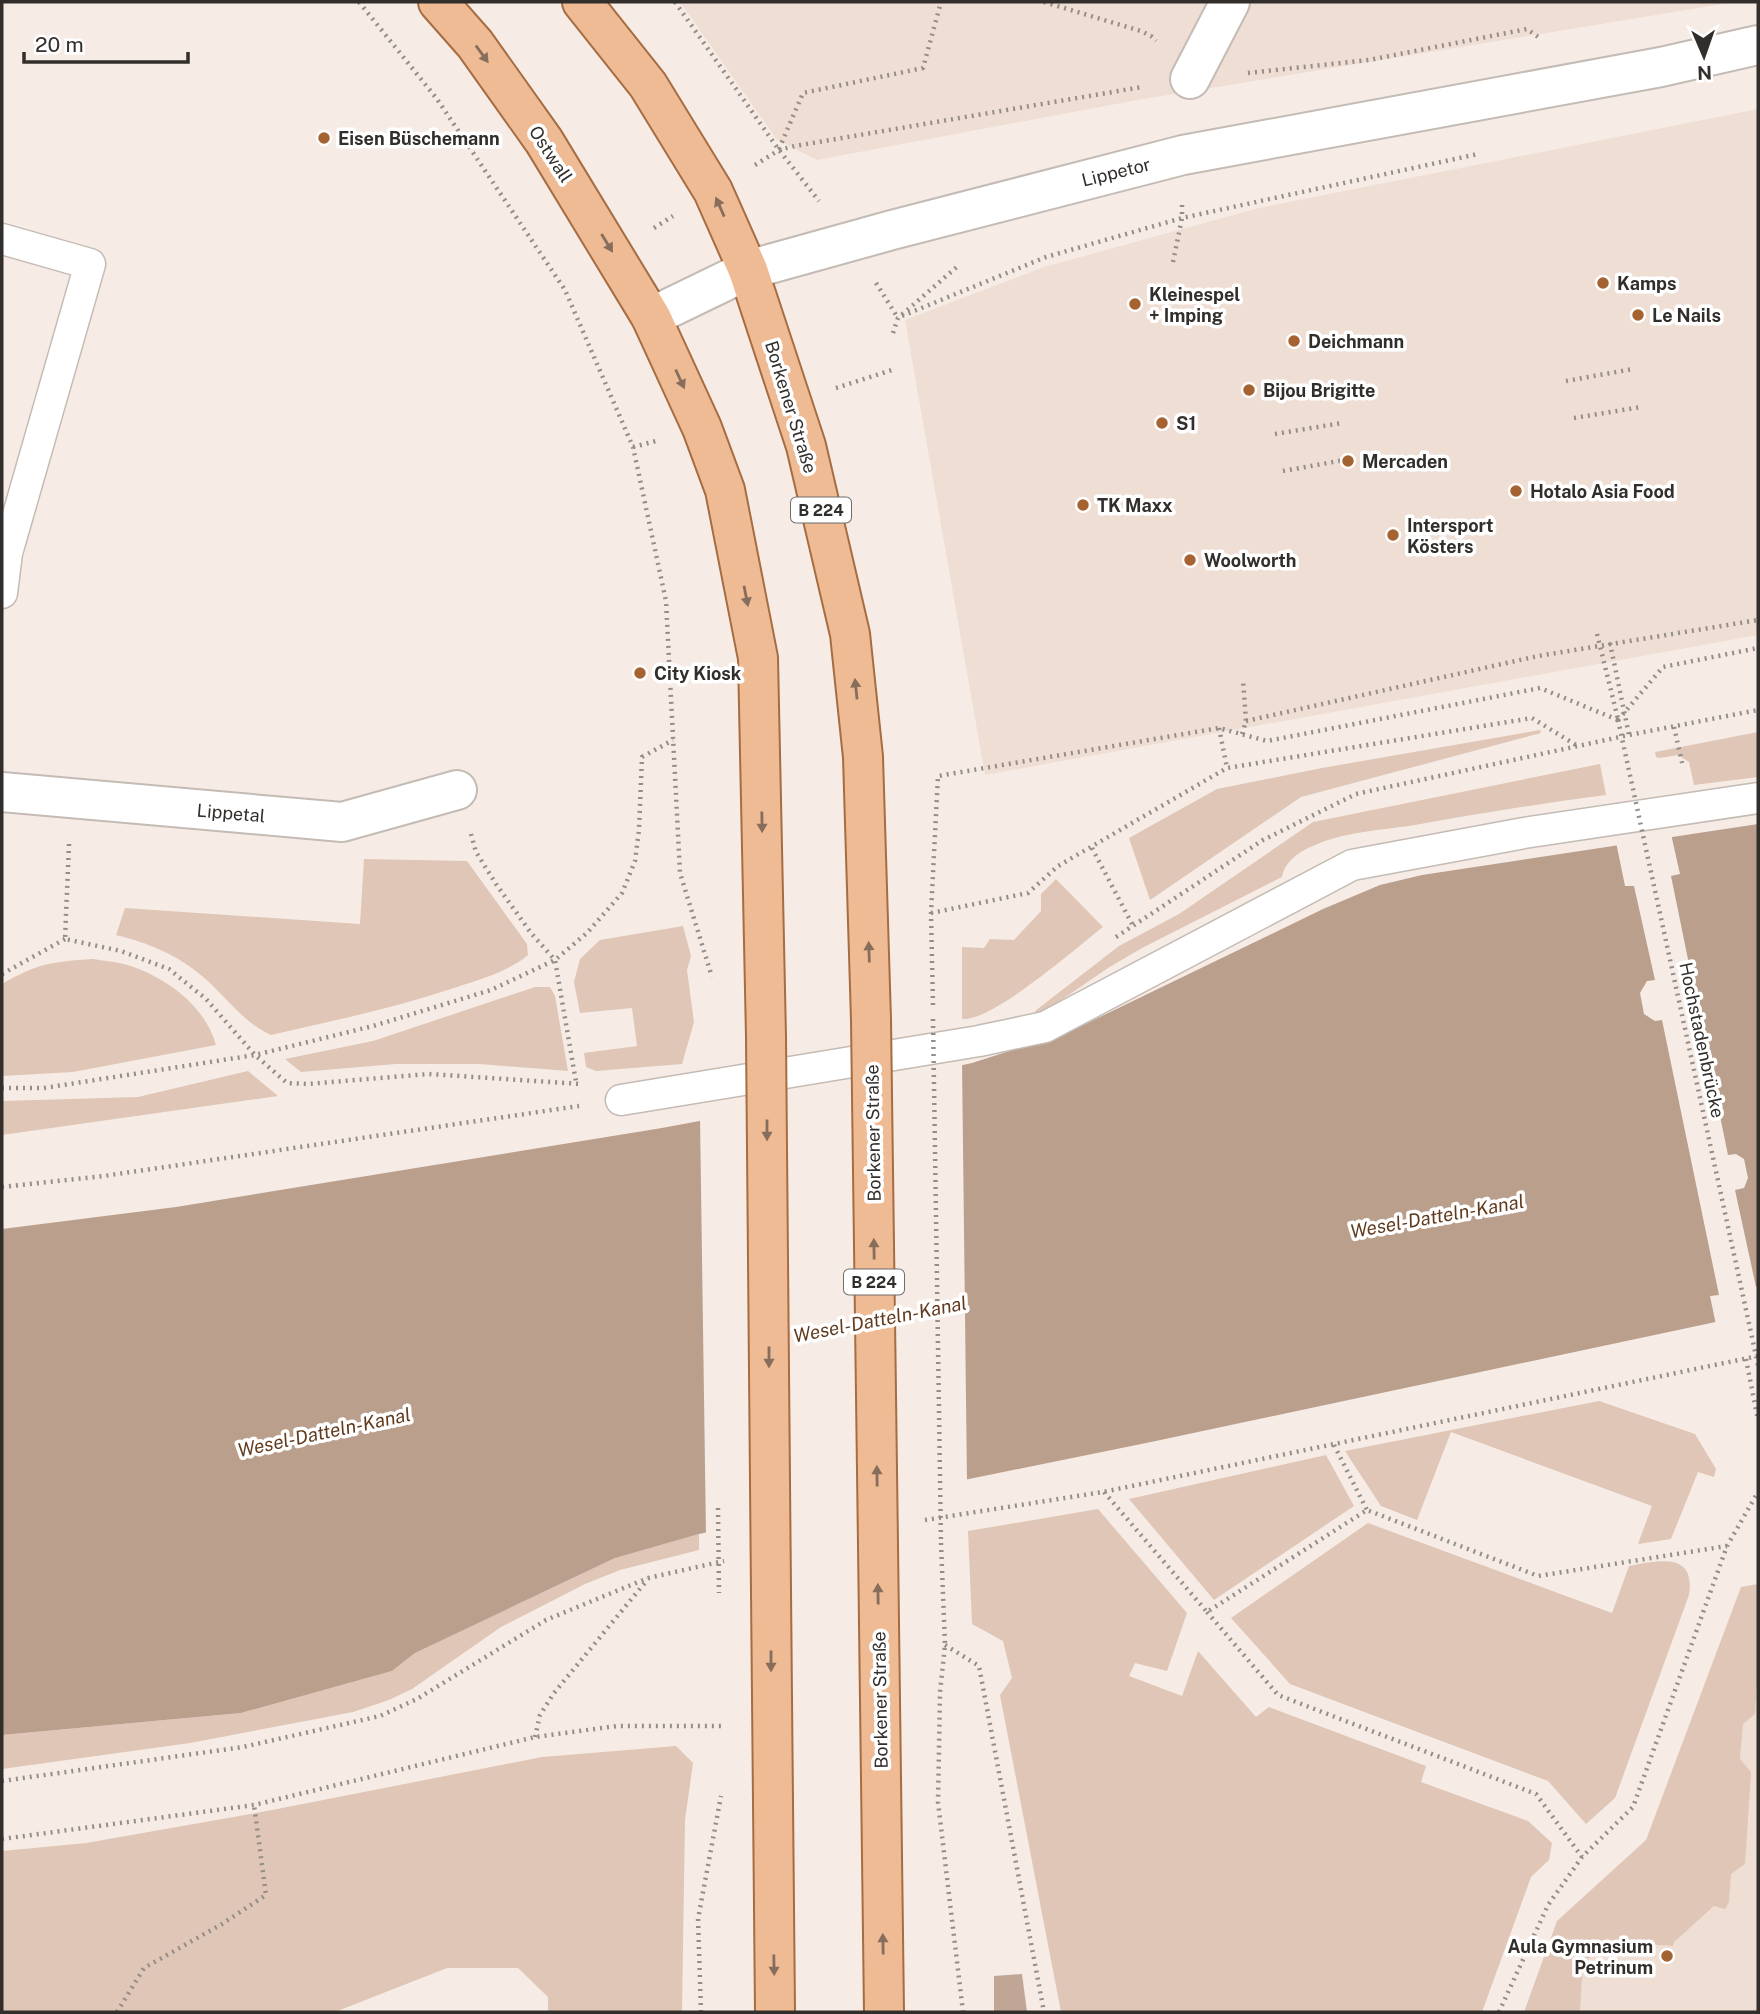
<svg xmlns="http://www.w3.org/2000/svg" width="1760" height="2014" font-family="'Public Sans',sans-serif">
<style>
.built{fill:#efded4}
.green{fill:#dfc6b6}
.forest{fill:#c2a695}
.water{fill:#ba9f8d}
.pier{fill:#f6ece5}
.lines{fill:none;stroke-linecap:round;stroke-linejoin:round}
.service-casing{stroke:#c4bbb5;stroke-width:33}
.pedestrian-casing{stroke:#c4bbb5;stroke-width:42}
.minor-casing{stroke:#c4bbb5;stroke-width:42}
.primary-casing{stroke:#a66c42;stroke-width:42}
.path{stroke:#948d88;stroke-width:4.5;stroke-dasharray:2 5;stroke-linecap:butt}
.service{stroke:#fff;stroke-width:30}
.pedestrian{stroke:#fff;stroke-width:38}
.minor{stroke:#fff;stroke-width:38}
.primary{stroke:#efbb95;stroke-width:38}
.primary-bridge-casing{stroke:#a66c42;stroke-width:42;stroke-linecap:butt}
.path-bridge{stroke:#948d88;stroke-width:4.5;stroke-dasharray:2 5;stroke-linecap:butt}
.primary-bridge{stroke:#efbb95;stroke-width:38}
.oneway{fill:#876d5b}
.poi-dot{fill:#a66332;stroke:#fff;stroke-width:2.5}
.labels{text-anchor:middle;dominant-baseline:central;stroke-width:7;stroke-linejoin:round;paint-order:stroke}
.shield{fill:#fff;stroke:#706d6b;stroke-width:2}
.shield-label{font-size:16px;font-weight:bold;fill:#322e2b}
.poi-label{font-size:18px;font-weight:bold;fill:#322e2b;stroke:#fff;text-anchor:start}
.street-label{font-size:18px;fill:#322e2b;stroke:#fff}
.water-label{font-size:19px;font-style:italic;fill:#623a1d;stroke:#fff}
</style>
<rect width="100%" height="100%" fill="#f6ece5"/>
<!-- built -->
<g class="built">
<path d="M680 2H1735L1132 101 817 160 777 140Z"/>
<path d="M1758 109V635L985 775 905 320 1044 267 1259 208Z"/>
<path d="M1758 1667V2012H1580L1583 1963 1608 1942 1673 1946V1942L1714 1906 1729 1902 1731 1873 1751 1773 1740 1759 1743 1724 1755 1714Z"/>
</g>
<!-- green -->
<g class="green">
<path d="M1540 730 1541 733 1301 797 1150 900 1129 838 1217 789 1322 768Z"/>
<path d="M1758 732V777L1694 785 1689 762 1678 755 1660 758 1656 757 1655 752Z"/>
<path d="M1600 764 1606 795C1542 803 1478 814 1415 825 1382 830 1345 832 1315 845 1300 851 1285 861 1282 877L1142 948 1108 968 1038 1016 1035 1011 1119 946 1179 914 1313 822Z"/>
<path d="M364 859 467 861 527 944 528 955C508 972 478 980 454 988 394 1008 333 1021 271 1035 242 1022 226 996 202 976 176 954 148 943 116 935L125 908 360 924Z"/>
<path d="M1056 879 1103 927C1076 948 992 1022 962 1019V947L984 948 990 939 1014 940 1041 911V894Z"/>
<path d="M683 926 691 956 687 970 694 1022 682 1064 596 1071 586 1067 584 1053 637 1046 632 1008 580 1013 574 982 580 959 600 940Z"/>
<path d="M93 959C105 961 119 962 131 966 168 979 205 1006 216 1045L73 1072 2 1076V984C38 963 51 962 93 959Z"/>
<path d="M535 987H550L555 996 568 1071 479 1064H396L301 1072 285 1059 373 1041Z"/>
<path d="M248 1071 278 1096 2 1135V1101L138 1097Z"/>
<path d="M1599 1401 1695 1434 1716 1469 1714 1477 1698 1472 1671 1539 1638 1544 1652 1506 1451 1432 1417 1520 1381 1506 1345 1451Z"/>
<path d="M1326 1455 1354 1506 1214 1600 1129 1499Z"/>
<path d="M1098 1509 1187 1613 1167 1671 1135 1663 1129 1676 1182 1696 1198 1651 1256 1717 1269 1707 1426 1766 1421 1782 1528 1821 1552 1843 1549 1860 1531 1877 1482 2012H1061L1000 1695 1012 1678 1003 1641 972 1624 968 1531Z"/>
<path d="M1368 1523 1612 1613 1629 1566C1657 1561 1696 1551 1689 1595L1615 1798 1586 1824 1548 1781 1290 1684 1231 1618Z"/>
<path d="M699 1534V1550L620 1570 585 1584 501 1627 412 1689 389 1700 353 1712 190 1743 2 1769V1735L241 1713 392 1671 415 1653 617 1557Z"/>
<path d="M1758 1584V1667L1755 1714 1743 1724 1740 1759 1751 1772 1745 1864 1731 1874 1729 1902 1725 1909 1714 1906 1674 1942 1673 1946 1608 1942 1583 1963 1580 2012H1524L1557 1921 1646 1840 1741 1587Z"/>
<path d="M676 1746 693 1763 685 1820 682 2012H548V1997L518 1968H447L335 2012H2V1851L86 1843 267 1811 542 1757Z"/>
</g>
<!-- forest -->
<path class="forest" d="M1022 1974 1027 2012H994V1976Z"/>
<!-- water -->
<path class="water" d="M1758 824V1313L1151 1442 699 1534 615 1558 415 1653 392 1671 241 1713 2 1735V1229L176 1207 662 1128 758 1110 972 1063 1071 1031 1323 909 1380 885 1422 875Z"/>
<!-- pier -->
<g class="pier">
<path d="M1671 834 1680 874 1671 876 1728 1155 1736 1154 1744 1159 1748 1178 1744 1188 1735 1190 1756 1287H1758V1317L1716 1325 1710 1296 1719 1295 1662 1020 1655 1021 1644 1014 1640 993 1647 981 1655 980 1634 886H1625L1616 842Z"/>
<path d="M962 1062 967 1483 706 1536 700 1117Z"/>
</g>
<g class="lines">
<!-- service casing -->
<g class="service-casing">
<g id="service">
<path d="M2 239 90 264 7 553 2 593"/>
<path d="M621 1100 979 1041 1045 1027 1352 865 1524 833 1758 798"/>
</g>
</g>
<!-- pedestrian casing -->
<g class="pedestrian-casing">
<path id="pedestrian" d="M1190 79 1230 2"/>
</g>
<!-- minor casing -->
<g class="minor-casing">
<g id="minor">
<path d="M651 317 748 270 892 230 1183 155 1661 67 1758 45"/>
<path d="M2 792 342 822 457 790"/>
</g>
</g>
<!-- primary casing -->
<g class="primary-casing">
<g id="primary">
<path d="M438 2 475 44 544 141 651 317 702 428 725 490 758 658 766 1037"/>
<path d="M582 2 648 85 713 191 748 270 806 446 850 634 863 757 871 1020"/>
<path d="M878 1545 884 2012"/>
<path d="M771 1592 775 2012"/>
</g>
</g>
<!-- path -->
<g class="path">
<path d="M359 2 437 99 565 290 633 447 666 601 680 873 712 977"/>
<path d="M675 2 779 150 819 201"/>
<path d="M1044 2 1141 31 1151 36 1156 41"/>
<path d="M1248 73 1369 60 1527 29 1541 39"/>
<path d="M779 149 803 93 923 68 941 2"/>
<path d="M755 165 779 150 795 146 1142 87"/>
<path d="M654 228 673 216"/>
<path d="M1173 262 1182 218V204"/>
<path d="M876 283 898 318"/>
<path d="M902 316 1046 257 1182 218 1478 154"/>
<path d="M893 333 898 318 959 265"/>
<path d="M1566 381 1633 369"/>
<path d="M836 388 892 370"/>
<path d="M1574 418 1641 407"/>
<path d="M1275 434 1342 423"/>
<path d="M633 447 656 441"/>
<path d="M1283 471 1350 459"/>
<path d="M1597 634 1618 719"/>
<path d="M1610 643 1629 735"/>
<path d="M1618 720 1663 667 1758 648"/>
<path d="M1246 721 1538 656 1758 620"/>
<path d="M1674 727 1683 767"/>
<path d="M1219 728 1227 768 1532 718 1576 745"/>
<path d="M1242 734 1246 721 1243 680"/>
<path d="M471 834 476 852 496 884 531 933 555 960 576 1082"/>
<path d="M69 844 65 939 121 951 169 969 206 999 255 1055 287 1083 307 1084 429 1074 581 1084"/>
<path d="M1092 848 1132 924"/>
<path d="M931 913 1028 893 1058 866 1227 768"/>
<path d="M1116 937 1263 840 1356 794 1629 735 1758 710"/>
<path d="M2 974 65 939"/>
<path d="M933 1005 931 913 938 776 1219 728 1267 741 1540 688 1618 720"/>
<path d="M2 1088H44L255 1055 373 1026 491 990 555 960 587 933 622 893 635 861 639 830 642 757 673 740"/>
<path d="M2 1187 104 1176 579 1106"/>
<path d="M1746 1359 1758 1420"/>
<path d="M1334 1445 1367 1510"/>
<path d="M1104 1492 1207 1612 1367 1510 1538 1576 1727 1546"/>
<path d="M925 1520 1103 1492 1758 1356"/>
<path d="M941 1543 945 1645 940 1692 938 1802 963 2012"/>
<path d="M1207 1612 1278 1695 1536 1794 1582 1857"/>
<path d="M945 1645 979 1666 1044 2012"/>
<path d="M535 1737 540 1715 554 1693 648 1579"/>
<path d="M2 1781 243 1747 380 1716 417 1699 546 1620 648 1578 724 1561"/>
<path d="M2 1839 254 1805 535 1737 617 1726H723"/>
<path d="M117 2012 144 1968 222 1924 266 1895 254 1805"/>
<path d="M701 2012 698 1919 721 1796"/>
<path d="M1499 2012 1548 1905 1582 1857 1633 1807 1727 1546 1758 1492"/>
</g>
<!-- service -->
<use href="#service" class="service"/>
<!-- pedestrian -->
<use href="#pedestrian" class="pedestrian"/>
<!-- minor -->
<use href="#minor" class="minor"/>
<!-- primary -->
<use href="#primary" class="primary"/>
<!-- primary-bridge casing -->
<g class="primary-bridge-casing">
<g id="primary-bridge">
<path d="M871 1020 878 1545"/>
<path d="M766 1037 771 1592"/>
</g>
</g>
<!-- path-bridge -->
<g class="path-bridge">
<path d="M1618 720 1758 1365"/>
<path d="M933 1019 941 1543"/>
<path d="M718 1508 719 1593"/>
</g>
<!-- primary-bridge -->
<use href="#primary-bridge" class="primary-bridge"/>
</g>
<!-- one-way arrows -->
<defs><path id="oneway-solid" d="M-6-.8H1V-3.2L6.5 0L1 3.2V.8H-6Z" transform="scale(1.75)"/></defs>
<g class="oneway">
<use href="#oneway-solid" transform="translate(482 54) rotate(54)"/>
<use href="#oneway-solid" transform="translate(720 207) rotate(-114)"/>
<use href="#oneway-solid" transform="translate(607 243) rotate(58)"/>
<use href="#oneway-solid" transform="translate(680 379) rotate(65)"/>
<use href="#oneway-solid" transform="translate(746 596) rotate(79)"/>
<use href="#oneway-solid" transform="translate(856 689) rotate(-96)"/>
<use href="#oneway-solid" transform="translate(762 822) rotate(89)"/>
<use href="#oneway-solid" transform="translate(869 952) rotate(-92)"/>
<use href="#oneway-solid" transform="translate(767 1130) rotate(90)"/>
<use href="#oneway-solid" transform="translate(874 1249) rotate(-91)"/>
<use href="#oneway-solid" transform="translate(769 1357) rotate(90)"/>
<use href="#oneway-solid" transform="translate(877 1476) rotate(-91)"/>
<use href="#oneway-solid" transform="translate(878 1594) rotate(-91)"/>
<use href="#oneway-solid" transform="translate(771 1661) rotate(90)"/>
<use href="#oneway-solid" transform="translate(883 1944) rotate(-91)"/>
<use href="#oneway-solid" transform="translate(774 1965) rotate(89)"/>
</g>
<!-- markers -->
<g class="poi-dot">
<circle cx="324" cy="138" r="7"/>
<circle cx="1603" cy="283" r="7"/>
<circle cx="1135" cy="304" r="7"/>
<circle cx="1638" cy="315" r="7"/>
<circle cx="1294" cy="341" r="7"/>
<circle cx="1249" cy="390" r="7"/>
<circle cx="1162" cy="423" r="7"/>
<circle cx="1348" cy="461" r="7"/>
<circle cx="1516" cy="491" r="7"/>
<circle cx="1083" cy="505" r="7"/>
<circle cx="1393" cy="535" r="7"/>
<circle cx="1190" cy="560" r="7"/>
<circle cx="640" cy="673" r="7"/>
<circle cx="1667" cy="1956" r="7"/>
</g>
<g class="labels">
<!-- shield labels -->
<g class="shield">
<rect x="791" y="497.5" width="60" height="25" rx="5"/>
<rect x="844" y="1269.5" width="60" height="25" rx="5"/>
</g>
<g class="shield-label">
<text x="821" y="510">B 224</text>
<text x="874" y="1282">B 224</text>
</g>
<!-- poi labels -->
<g class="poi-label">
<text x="338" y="138">Eisen Büschemann</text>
<text x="1617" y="283">Kamps</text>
<text x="1149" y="294">Kleinespel<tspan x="1149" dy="21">+ Imping</tspan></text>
<text x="1652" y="315">Le Nails</text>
<text x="1308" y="341">Deichmann</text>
<text x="1263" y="390">Bijou Brigitte</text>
<text x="1176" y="423">S1</text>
<text x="1362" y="461">Mercaden</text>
<text x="1530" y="491">Hotalo Asia Food</text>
<text x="1097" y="505">TK Maxx</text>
<text x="1407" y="525">Intersport<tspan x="1407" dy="21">Kösters</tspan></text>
<text x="1204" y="560">Woolworth</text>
<text x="654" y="673">City Kiosk</text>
<text x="1653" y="1946" text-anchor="end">Aula Gymnasium<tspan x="1653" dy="21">Petrinum</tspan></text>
</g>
<!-- street labels -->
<g class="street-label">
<text transform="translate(551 154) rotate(57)">Ostwall</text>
<text transform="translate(1116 172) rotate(-14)">Lippetor</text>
<text transform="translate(791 407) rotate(73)">Borkener Straße</text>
<text transform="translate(231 813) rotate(5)">Lippetal</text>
<text transform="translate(1702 1040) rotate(78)">Hochstadenbrücke</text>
<text transform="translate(873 1133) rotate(-91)">Borkener Straße</text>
<text transform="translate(880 1700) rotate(-91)">Borkener Straße</text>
</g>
<!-- water labels -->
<g class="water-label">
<text transform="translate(1437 1216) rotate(-10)">Wesel-Datteln-Kanal</text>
<text transform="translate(880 1319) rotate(-11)">Wesel-Datteln-Kanal</text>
<text transform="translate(324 1432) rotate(-12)">Wesel-Datteln-Kanal</text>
</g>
</g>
<!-- border -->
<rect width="1760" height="2014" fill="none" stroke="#322e2b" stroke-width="7"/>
<!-- north arrow -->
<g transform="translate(1704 56) rotate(178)" stroke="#ffffff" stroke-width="5" paint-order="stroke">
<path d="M0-5L12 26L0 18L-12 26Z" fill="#322e2b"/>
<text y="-10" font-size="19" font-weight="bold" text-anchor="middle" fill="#322e2b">N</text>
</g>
<!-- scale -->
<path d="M24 52v10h164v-10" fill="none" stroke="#322e2b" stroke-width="3.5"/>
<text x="35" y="52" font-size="21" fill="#322e2b" stroke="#ffffff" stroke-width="5" paint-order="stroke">20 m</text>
</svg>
